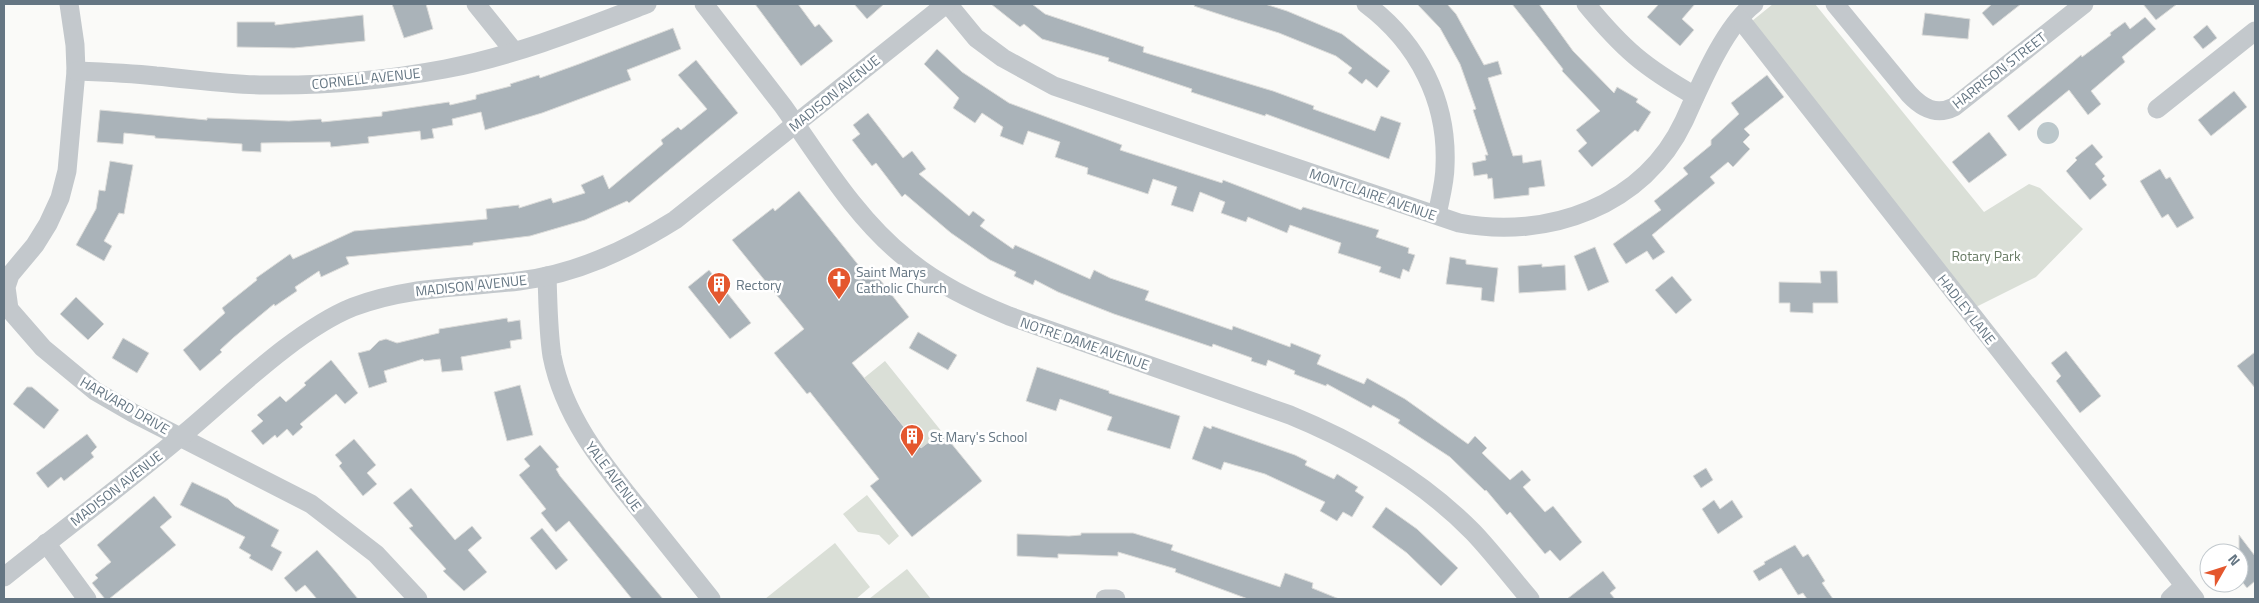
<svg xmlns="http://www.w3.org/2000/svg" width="2259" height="603" font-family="'Titillium Web',sans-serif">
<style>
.green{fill:#dadfd7}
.water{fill:#bbc7cb}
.building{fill:#aab3b9;stroke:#dcdcda}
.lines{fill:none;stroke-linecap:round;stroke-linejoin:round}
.minor{stroke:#c3c8cc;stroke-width:19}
.labels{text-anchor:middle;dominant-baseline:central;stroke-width:5;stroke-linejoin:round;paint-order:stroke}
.street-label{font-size:14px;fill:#657683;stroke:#fff}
.park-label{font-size:14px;fill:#687a64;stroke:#fff}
.poi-label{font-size:14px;fill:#657683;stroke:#fff;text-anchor:start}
</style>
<rect width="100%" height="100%" fill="#fafaf8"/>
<!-- green -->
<g class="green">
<path d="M1773 4H1815L1984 212 2029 184 2040 188 2083 229 2036 277 1974 308 1752 21Z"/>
<path d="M885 361 942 432 918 451 911 435 864 378Z"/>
<path d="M867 495 899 536 889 545 879 535 858 532 843 514Z"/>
<path d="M835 543 870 587 856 599H765Z"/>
<path d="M907 569 931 599H869Z"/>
</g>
<!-- water -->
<circle class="water" cx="2048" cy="133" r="11"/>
<!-- building -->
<g class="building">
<path d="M392 4H426L433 29 404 38Z"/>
<path d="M755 4H798L815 27 819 24 833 41 801 66Z"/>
<path d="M854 4H884L867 19Z"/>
<path d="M991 4H1032L1045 14 1144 47 1143 52 1273 91 1314 106 1313 109 1375 131 1381 116 1401 123 1389 159 1266 114 1265 116 1191 92 1192 89 1108 61 1109 58 1042 39 1024 24 1020 27Z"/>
<path d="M1195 4H1265L1287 11 1342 34 1390 71 1377 88 1366 79 1362 84 1348 73 1352 68 1336 56 1279 33 1231 18 1194 6Z"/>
<path d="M1417 4H1447L1456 14 1484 65 1498 61 1502 74 1488 78 1513 156 1522 155 1523 163 1541 160 1545 186 1529 188V195L1494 199 1492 178 1488 179 1487 174 1474 176 1472 163 1486 160 1485 155H1488L1473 110 1476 109 1460 64 1440 28Z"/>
<path d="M1512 4H1539L1573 51 1614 93 1617 87 1638 99 1636 102 1651 112 1638 132 1635 130 1592 167 1578 151 1587 143 1576 130 1600 111 1562 71 1563 69Z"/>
<path d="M1659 4H1695L1682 19 1694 30 1680 46 1647 17Z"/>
<path d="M1992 4H2021L1993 26 1982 13Z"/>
<path d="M2143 4H2177L2156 20Z"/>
<path d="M1925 13 1970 19 1968 39 1922 35Z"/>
<path d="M363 15 365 41 294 48 237 47V22H275V25Z"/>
<path d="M2145 17 2156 29 2122 57 2125 62 2091 91 2101 104 2088 115 2069 90 2019 131 2007 116 2074 61 2081 55 2082 57 2111 35 2110 33 2125 22 2130 29Z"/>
<path d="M2207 25 2217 38 2203 49 2193 37Z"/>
<path d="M673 28 681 49 627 70 631 80 542 113 485 130 481 112 452 119 453 125 432 129 434 138 421 140 420 131 368 137 369 143 331 147 330 142 261 143V152L242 151V144L155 138V136L124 133 123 144 97 142 100 110 207 120V118L289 121 321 119 322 122 382 116V112L449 102 450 105 476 99V95L511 86 510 84 539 75 540 78 579 64Z"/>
<path d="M937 49 962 72 1009 103 1122 145 1120 150 1222 183 1223 180 1301 210 1303 207 1379 230 1376 237 1409 248 1408 253 1415 255 1409 272 1403 269 1400 279 1379 272 1381 267 1338 253 1341 243 1290 225 1287 233 1248 217 1246 222 1221 213 1225 202 1200 192 1193 212 1171 205 1177 187 1153 179 1148 194 1087 174 1088 168 1055 157 1060 142 1028 131 1023 145 1000 136 1003 127 982 113 975 123 953 108 959 98 924 64Z"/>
<path d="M696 60 738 113 629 203 627 201 585 220 530 236 473 243V245L346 257 349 264 321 277 319 271 295 287 297 291 275 306 274 304 233 338 220 350 222 352 200 371 183 350 225 313 222 308 257 280 256 278 290 254 293 259 354 231 487 219 486 209 519 205V208L551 198 553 203 585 193 581 185 603 175 609 189 663 144 661 140 678 127 681 130 707 109 678 75Z"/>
<path d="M1767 75 1784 97 1744 129 1750 135 1743 142 1750 149 1733 167 1728 162 1710 177 1715 183 1652 235 1665 252 1653 260 1647 251 1626 264 1613 244 1661 210 1654 201 1688 174 1683 168 1711 145V140L1739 114 1731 103Z"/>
<path d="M2234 91 2247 107 2211 136 2198 120Z"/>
<path d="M868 113 903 158 912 151 926 169 919 174 969 216 973 211 985 220 980 226 1013 249 1015 245 1090 279 1094 270 1110 278 1149 291 1145 300 1232 330 1233 326 1290 347 1291 343 1321 355 1317 364 1364 384 1367 378 1405 399 1468 444 1475 436 1487 448 1482 453 1510 480 1522 470 1531 480 1523 487 1545 512 1553 506 1582 542 1560 561 1550 550 1545 554 1510 512 1507 515 1486 490 1485 491 1450 457 1398 423 1400 420 1373 405 1371 408 1327 384 1326 386 1294 374 1295 371 1268 360 1266 366 1251 361 1252 358 1213 344 1212 347 1114 314 1058 292 1035 280 1033 285 1014 276 1016 272 990 260 951 233 905 194 902 197 876 163 872 166 852 140 860 134 853 125Z"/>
<path d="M1989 132 2007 155 1969 183 1952 162Z"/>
<path d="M2092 144 2103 157 2095 164 2105 176 2102 179 2107 185 2090 200 2066 171 2077 160 2075 158Z"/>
<path d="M110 161 133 165 124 214 119 213 104 241 112 246 104 261 76 245 96 209 99 190 105 191Z"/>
<path d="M2160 169 2166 179 2170 177 2194 218 2177 228 2168 214 2162 218 2140 181Z"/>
<path d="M799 191 868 277 874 272 909 317 852 363 921 448 942 432 982 481 912 537 870 486 879 479 810 392 807 394 774 353 804 329 732 240 773 208 775 211Z"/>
<path d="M1595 247 1609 282 1588 291 1574 256Z"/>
<path d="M1450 257 1466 260V264L1498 268 1494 302 1481 300 1482 288 1446 284Z"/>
<path d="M1542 264V267L1565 265 1566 290 1519 293 1518 266Z"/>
<path d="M709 270 751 323 730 339 688 287Z"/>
<path d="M1820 271H1837L1838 303H1813V313L1790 312V303H1779V282L1821 283Z"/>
<path d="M1672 276 1692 300 1676 314 1655 290Z"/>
<path d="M76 297 104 324 88 340 60 314Z"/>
<path d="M507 318 508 322 520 320 522 339 510 341 511 348 461 357 463 370 442 372 440 359 424 361 423 359 384 371 387 382 369 388 358 353 370 350 379 341 386 339 397 343 439 333V329Z"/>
<path d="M918 332 957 355 948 370 909 348Z"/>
<path d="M123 338 149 353 137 373 112 358Z"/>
<path d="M2066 351 2101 396 2080 413 2056 381 2061 376 2051 363Z"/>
<path d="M2255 352V388L2237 366Z"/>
<path d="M331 360 358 393 345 404 336 394 300 424 303 427 293 436 287 429 277 438 275 435 263 445 251 431 263 421 257 415 280 396 286 402 306 385 304 383Z"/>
<path d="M1037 367 1109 391V393L1180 416 1170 449 1107 430 1112 417 1060 399 1056 411 1026 401Z"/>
<path d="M520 385 533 435 507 441 494 392Z"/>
<path d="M27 387H32L59 410 44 429 13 404Z"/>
<path d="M1204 426 1211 429 1212 426 1295 455 1307 461 1305 465 1334 479 1337 474 1358 487 1355 491 1364 497 1352 517 1343 512 1337 521 1320 511 1325 502 1265 474 1224 462 1221 470 1192 459Z"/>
<path d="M87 434 97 447 91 453 94 457 64 481 61 477 48 488 36 473Z"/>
<path d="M354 439 376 465 367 473 377 484 363 496 339 466 342 463 335 455Z"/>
<path d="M540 445 559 467 556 469 560 476 663 599H632L569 521 556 532 541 513 546 509 519 475 530 466 524 459Z"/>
<path d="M1706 468 1713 480 1701 488 1693 476Z"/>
<path d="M192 482 228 499 235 506 279 530 271 546 282 552 272 571 249 558 251 555 239 548 245 537 180 505Z"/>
<path d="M411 488 455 540 472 526 482 538 468 550 487 572 464 591 443 571 446 569 409 528 413 526 393 503Z"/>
<path d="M154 496 172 517 160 527 176 545 109 599H105L92 583 98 578 95 575 111 562 97 545Z"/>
<path d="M1714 500 1720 509 1732 500 1743 517 1718 534 1702 509Z"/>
<path d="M1386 507 1417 529 1458 568 1441 586 1407 553 1372 527Z"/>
<path d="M542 528 568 560 556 570 530 538Z"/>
<path d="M1081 533H1133L1173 545 1171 550 1280 587 1285 573 1313 583 1312 588 1339 599H1248L1175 572 1176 569 1118 552V556L1058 554V558L1017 556V534L1069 536 1081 535Z"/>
<path d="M2239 535 2255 556V581L2247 588 2239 578Z"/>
<path d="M1795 545 1803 557 1808 554 1825 581 1822 583 1833 599H1807L1803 593 1798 595 1781 568 1759 581 1753 571 1765 564 1764 562Z"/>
<path d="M317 550 336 572 358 599H317L305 585 296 592 284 578Z"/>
<path d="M1603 571 1616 588 1610 593 1615 599H1567Z"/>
</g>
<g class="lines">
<!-- minor -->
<g class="minor">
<path d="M69 4 75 45 76 71 67 171 60 198 48 224 35 245 10 275 6 287 9 309 43 348 95 391 133 413 311 504 376 554 418 599"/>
<path d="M476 4 513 50"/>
<path d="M704 4C730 38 757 72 783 106 820 158 856 219 907 259 937 284 973 301 1009 316L1290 415C1358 443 1421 479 1473 532 1493 553 1511 577 1530 599"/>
<path d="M948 4 976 38 1003 58 1054 86 1459 223C1548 240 1644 206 1684 121 1700 86 1724 27 1754 4"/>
<path d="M1366 4C1418 43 1448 101 1445 166 1445 182 1440 199 1437 215"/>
<path d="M1586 4C1623 49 1644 67 1695 96"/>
<path d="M1835 4 1909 94C1922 108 1936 116 1954 107L2084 4"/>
<path d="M1740 19 2195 599"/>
<path d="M76 71C103 72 129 73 156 76 192 79 228 85 265 85 325 86 386 80 445 69 514 56 582 29 647 4"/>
<path d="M2157 109 2255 31"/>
<path d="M547 276C548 303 548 330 552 356 564 417 602 463 640 510 664 540 687 569 711 599"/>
<path d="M46 543 87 599"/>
<path d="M4 577C64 529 126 483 185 433 233 393 296 330 353 307 407 286 463 288 519 281 576 274 627 250 675 220L946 4"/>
<path d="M1105 599H1116"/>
<path d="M2170 599 2184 586"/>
</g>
</g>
<!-- icons -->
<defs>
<g id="church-pin" transform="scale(1.25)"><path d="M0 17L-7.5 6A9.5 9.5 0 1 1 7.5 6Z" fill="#e4572e" stroke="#fff"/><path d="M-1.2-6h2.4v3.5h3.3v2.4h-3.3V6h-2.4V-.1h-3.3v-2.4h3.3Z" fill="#fff"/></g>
<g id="building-pin" transform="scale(1.25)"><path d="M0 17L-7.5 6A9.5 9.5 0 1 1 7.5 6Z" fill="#e4572e" stroke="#fff"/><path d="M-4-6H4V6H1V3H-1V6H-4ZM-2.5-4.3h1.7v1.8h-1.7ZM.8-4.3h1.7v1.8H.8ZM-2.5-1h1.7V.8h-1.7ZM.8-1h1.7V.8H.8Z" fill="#fff"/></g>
</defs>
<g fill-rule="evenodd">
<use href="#church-pin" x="839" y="279"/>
<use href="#building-pin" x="719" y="284"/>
<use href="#building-pin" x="912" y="436"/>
</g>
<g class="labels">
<!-- street labels -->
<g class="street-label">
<text transform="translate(1999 70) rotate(-38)">HARRISON STREET</text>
<text transform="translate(366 78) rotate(-6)">CORNELL AVENUE</text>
<text transform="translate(834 93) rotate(-39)">MADISON AVENUE</text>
<text transform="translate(1373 194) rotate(19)">MONTCLAIRE AVENUE</text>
<text transform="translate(471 285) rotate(-6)">MADISON AVENUE</text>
<text transform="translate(1967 309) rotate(52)">HADLEY LANE</text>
<text transform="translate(1085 343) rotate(19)">NOTRE DAME AVENUE</text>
<text transform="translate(125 405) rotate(30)">HARVARD DRIVE</text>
<text transform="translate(614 476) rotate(53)">YALE AVENUE</text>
<text transform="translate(116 488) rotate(-38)">MADISON AVENUE</text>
</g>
<!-- park labels -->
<g class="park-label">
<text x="1986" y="255">Rotary Park</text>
</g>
<!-- poi labels -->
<g class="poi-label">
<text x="856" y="271">Saint Marys<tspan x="856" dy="16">Catholic Church</tspan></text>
<text x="736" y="284">Rectory</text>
<text x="930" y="436">St Mary's School</text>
</g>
</g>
<!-- border -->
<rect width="2259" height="603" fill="none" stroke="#657683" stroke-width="10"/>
<!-- north arrow -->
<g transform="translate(2224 568) rotate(51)"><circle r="24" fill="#ffffff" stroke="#c1c8cd"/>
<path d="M0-4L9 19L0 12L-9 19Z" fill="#e4572e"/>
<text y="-8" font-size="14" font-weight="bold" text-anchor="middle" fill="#657683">N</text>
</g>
</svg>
